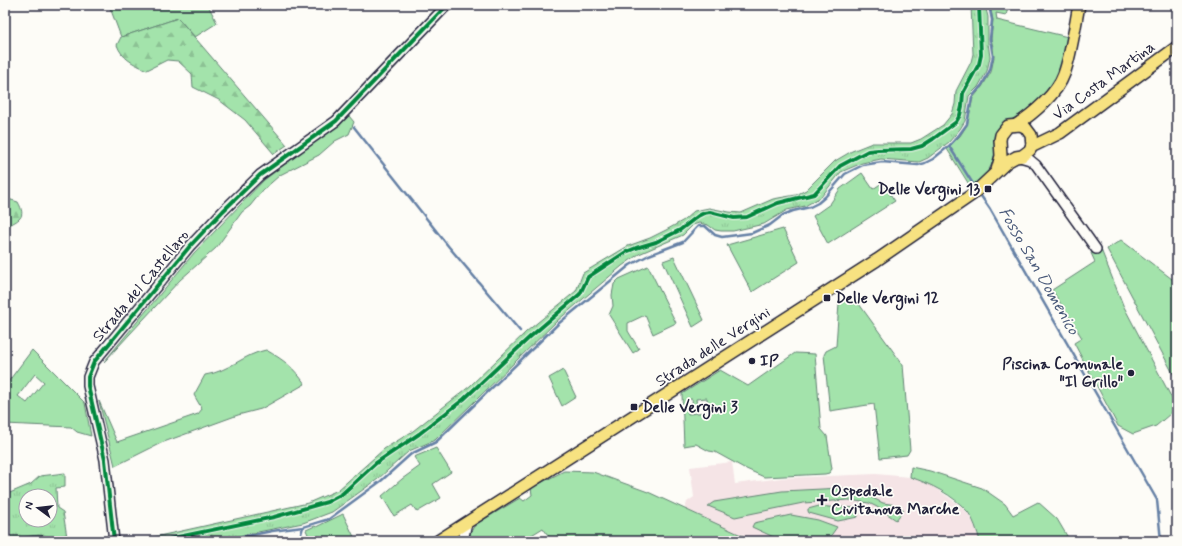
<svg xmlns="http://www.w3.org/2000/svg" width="1182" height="546" font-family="Mynerve,sans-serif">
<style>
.built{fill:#f5e4e6}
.green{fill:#a3e3ab;stroke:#628273;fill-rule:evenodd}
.forest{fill:url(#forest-firs);stroke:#628273}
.park{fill:url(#park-tufts);stroke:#628273;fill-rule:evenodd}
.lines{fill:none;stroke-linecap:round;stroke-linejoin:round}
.stream{stroke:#6580a5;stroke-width:2.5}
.minor-casing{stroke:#22223b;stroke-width:12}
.major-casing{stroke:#22223b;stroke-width:14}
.minor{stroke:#fdfcf7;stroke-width:9}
.major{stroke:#f7e281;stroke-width:11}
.cycleway-casing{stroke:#fdfcf7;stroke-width:6}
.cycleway{stroke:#00873e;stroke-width:4}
.poi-dot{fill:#22223b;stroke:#fdfcf7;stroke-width:1.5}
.labels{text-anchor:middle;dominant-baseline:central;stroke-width:3.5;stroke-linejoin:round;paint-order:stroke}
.street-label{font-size:16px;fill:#22223b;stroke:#fdfcf7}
.poi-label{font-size:16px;font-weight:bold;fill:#22223b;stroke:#fdfcf7;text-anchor:start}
.water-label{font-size:17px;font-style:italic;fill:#495979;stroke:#fdfcf7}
</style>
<defs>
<pattern id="forest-firs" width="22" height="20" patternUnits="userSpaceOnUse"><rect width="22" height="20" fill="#a3e3ab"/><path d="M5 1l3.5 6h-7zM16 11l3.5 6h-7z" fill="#8cc294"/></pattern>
<pattern id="park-tufts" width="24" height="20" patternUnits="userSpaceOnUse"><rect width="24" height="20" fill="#a3e3ab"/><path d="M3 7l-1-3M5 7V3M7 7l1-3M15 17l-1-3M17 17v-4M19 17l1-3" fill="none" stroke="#8cc294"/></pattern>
</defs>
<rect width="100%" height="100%" fill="#fdfcf7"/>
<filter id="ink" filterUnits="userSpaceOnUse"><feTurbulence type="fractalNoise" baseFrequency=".025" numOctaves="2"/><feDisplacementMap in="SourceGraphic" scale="8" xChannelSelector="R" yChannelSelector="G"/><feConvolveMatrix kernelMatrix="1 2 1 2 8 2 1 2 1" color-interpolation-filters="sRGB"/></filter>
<g filter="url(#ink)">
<!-- built -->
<path class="built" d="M732 462 735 484 781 478 876 474 910 477 928 483 957 503 968 513 975 526 980 541H754L685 509 687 502 694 497 690 467Z"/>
<!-- green -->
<g class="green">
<path d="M109 5H208L217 23 195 37 178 18 121 37Z"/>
<path d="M990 5H1009L1006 15 996 13 997 20 1068 37C1065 50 1064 64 1058 76 1050 91 1034 104 1022 116 1016 119 1008 120 1002 125 991 134 997 145 994 157 992 169 981 180 973 188L970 186 947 149 960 136 967 125 973 98 982 87 991 72 994 57 993 47 991 39 993 20Z"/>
<path d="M349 116 354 122 349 134 335 141 319 155 280 175 263 190 250 206 242 212 216 248 180 280 104 362 194 253 264 180Z"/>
<path d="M862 173 873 189 882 183 895 201 828 244 813 216 830 204 840 189Z"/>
<path d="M783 229 799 262 752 292 727 245Z"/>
<path d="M1121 240 1172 279 1175 282 1177 281V381L1107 249Z"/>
<path d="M1100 247 1123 305 1177 408 1156 426 1133 434 1118 426 1074 343 1082 338 1052 290 1095 262 1091 253Z"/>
<path d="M674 257 704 320 693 327 663 261Z"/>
<path d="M648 266 676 323 653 334 645 315 628 323V331L639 349 633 353 609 315 613 306 612 295 614 284 619 279Z"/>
<path d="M854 297 903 365 910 450 907 455 880 458 874 404 830 411 824 355 826 351 836 346 839 303Z"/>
<path d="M32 350 85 403 91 436 77 432 71 427 5 424V386ZM35 374 44 382 27 403 18 396Z"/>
<path d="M266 350C284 360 293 367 305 384L261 409 238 415 161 443 115 466 99 401 117 442 198 414 202 409 194 395 205 375C228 372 244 354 266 350Z"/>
<path d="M795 353 815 354 821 429 827 436 832 469 829 473 825 474 764 477 744 468 715 452 709 451 696 444 684 446 682 394 720 370 748 386ZM707 398 708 412 688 414 686 400 692 399 693 409 697 408 696 399Z"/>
<path d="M563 370 576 397 562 406 549 378Z"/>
<path d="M436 448 451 472 433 484 441 498 417 512 412 505 394 516 382 496 402 479 420 466 414 457Z"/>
<path d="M911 467 930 471 982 488 1005 504 1013 515 1038 502 1057 519 1070 541H980C977 531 974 520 968 512 953 495 931 484 910 477Z"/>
<path d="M564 471 593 472 648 492 754 541H552L543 528 530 536 534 541H468C469 534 472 529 476 524L520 498 524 501 532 495 531 488Z"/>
<path d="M842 488 858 491 883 503 897 505 904 510 896 520 877 507 869 503 849 500 803 503 735 517 708 506 714 502 782 491Z"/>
<path d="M819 506 839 508V507L857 508 858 517 838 521 809 513 808 511V509Z"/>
<path d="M343 514 356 541H311L306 530 315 526 316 527Z"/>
<path d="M791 515 818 520 837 527 827 541H782L752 527 754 523Z"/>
<path d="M46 535 57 541H9L25 536Z"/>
</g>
<!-- forest -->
<g class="forest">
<path d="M178 18 287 145 274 154 245 120 219 100 193 87 192 74 178 61 167 60 147 70C134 64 122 59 117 45L121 37Z"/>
<path d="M8 199 18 202C27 218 19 220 5 227V200Z"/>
</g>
<!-- park -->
<g class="park">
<path d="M971 5H985L988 17V43L990 57 987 71 978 87 969 96 965 121 960 129 949 142 928 158 919 162 881 159 862 163 841 172 821 197 805 206 787 210 764 224 733 231H721L715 230 708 225 699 223 693 225 683 235 639 254 622 266 557 321 435 440 409 451 378 479 332 512 303 523 213 541H141L150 538 308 503 338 490 384 449 413 431 470 386 526 332 576 291 583 273 628 246 650 238 666 230 684 220 694 211 709 208 729 212 741 213 773 199 796 195 806 190 835 161 852 151 872 143H911L921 139 943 125 952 114 955 104 956 91 971 62 973 54Z"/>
<path d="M65 473V487L56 488 57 508 63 512 67 537 63 541C56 541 52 536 45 536 31 533 18 541 5 541V495L31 484 40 476ZM26 496H50V520H26Z"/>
</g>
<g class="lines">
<!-- stream -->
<g class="stream">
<path d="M354 127 449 247 520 331"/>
<path d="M949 146 975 187"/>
<path d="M979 193 990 209 1157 500 1161 541"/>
<path d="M223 541 272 531 303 527 329 519 381 481 411 454 436 442 558 324 630 265 649 255 683 242 698 226H705L715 235 722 237 752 233 770 225 783 215 793 211 810 207 818 203 825 197 845 174 863 165 882 162 918 165 925 163 933 159 949 146 959 135 967 124 972 97 982 85 990 70 993 56 990 39 992 20 989 5"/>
<path d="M299 541 303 527"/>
</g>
<!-- minor casing -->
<g class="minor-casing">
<g id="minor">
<path d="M1020 157 1030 160 1036 165 1096 249"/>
<path d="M114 541 105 460 88 386V377L94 362 190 246 223 211 260 175 336 121 447 5"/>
<path d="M463 541 467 522"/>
</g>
</g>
<!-- major casing -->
<g class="major-casing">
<g id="major">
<path d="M1016 125C1033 114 1057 94 1064 74 1071 55 1075 26 1079 5"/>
<path d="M1031 147 1060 133 1177 47"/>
<path d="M438 541 877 260 973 194 1007 162 1016 157 1022 156 1030 150 1032 145 1031 135 1025 127 1020 125 1008 126 1001 135 1000 140 1001 156 997 170"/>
</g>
</g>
<!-- minor -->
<use href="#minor" class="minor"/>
<!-- major -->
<use href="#major" class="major"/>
<!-- cycleway casing -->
<g class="cycleway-casing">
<g id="cycleway">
<path d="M114 541 105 460 88 386V377L94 362 190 246 223 211 260 175 336 121 447 5"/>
<path d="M159 541 274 517 327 502 342 494 376 463 419 434 464 399 530 337 580 294 588 277 626 252 636 248 656 242 680 230 698 216 704 213 710 212 734 218 747 217 778 203 814 194 840 166 868 151 878 150 911 149 922 146 933 139 956 122 960 115 962 106 963 93 979 64 981 55 979 5"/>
</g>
</g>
<!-- cycleway -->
<use href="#cycleway" class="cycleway"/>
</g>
</g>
<!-- markers -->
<g class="poi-dot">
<rect x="984" y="185" width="8" height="8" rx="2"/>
<rect x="823" y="294" width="8" height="8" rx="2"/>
<circle cx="752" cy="361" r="4"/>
<circle cx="1131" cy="373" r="4"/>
<rect x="630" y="403" width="8" height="8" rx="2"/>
<path d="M820 494h4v4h4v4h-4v4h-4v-4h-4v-4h4z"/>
</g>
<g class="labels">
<!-- street labels -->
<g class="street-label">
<text transform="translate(1104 81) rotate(-36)">Via Costa Martina</text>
<text transform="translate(141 286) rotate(-50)">Strada del Castellaro</text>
<text transform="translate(713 347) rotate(-33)">Strada delle Vergini</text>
</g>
<!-- poi labels -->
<g class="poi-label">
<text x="980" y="189" text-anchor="end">Delle Vergini 13</text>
<text x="835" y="298">Delle Vergini 12</text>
<text x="760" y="361">IP</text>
<text x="1123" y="364" text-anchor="end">Piscina Comunale<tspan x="1123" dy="18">"Il Grillo"</tspan></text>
<text x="642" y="407">Delle Vergini 3</text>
<text x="831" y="491">Ospedale<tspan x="831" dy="18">Civitanova Marche</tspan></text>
</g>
<!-- water labels -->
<g class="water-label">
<text transform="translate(1039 271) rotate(60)">Fosso San Domenico</text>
</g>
</g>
<!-- margin -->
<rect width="1182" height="546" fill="none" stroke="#fdfcf7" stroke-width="20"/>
<rect x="10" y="10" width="1162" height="526" fill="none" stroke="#22223b" stroke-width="1.5" filter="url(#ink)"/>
<!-- north arrow -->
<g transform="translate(38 508) rotate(285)"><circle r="19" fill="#fdfcf7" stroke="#a5a5ac"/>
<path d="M0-3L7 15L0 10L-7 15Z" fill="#22223b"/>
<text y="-6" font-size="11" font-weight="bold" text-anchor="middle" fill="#22223b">N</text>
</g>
</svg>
